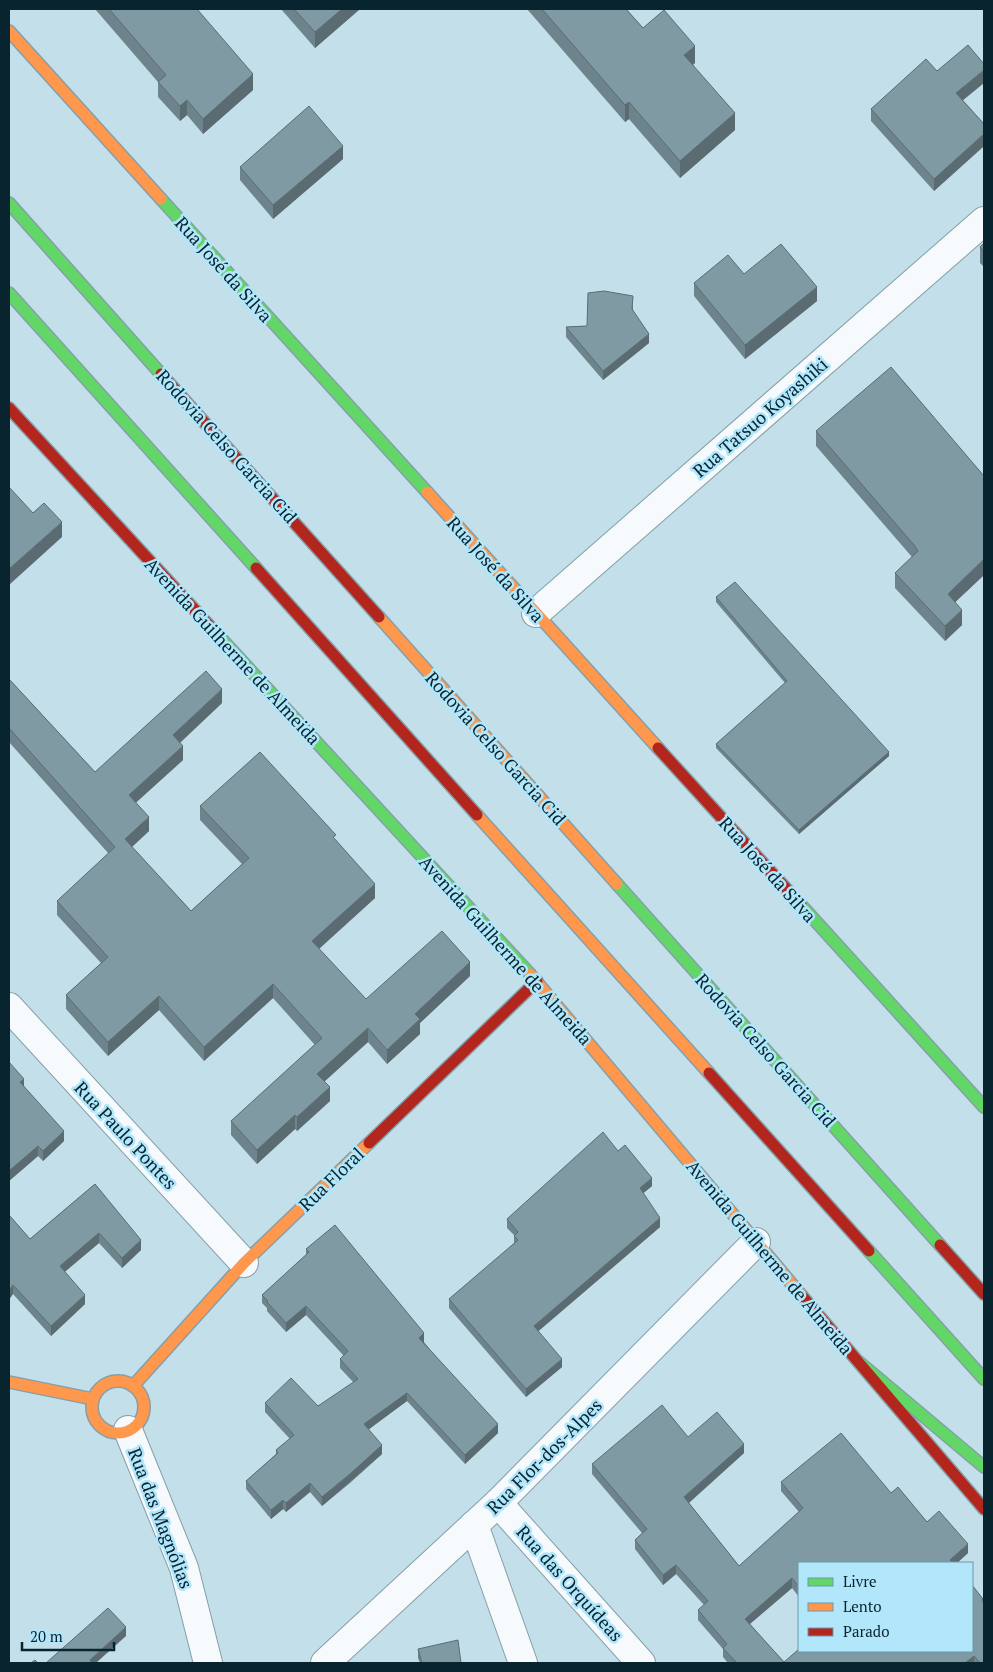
<svg xmlns="http://www.w3.org/2000/svg" width="993" height="1672" font-family="'PT Serif',serif">
<style>
.lines{fill:none;stroke-linecap:round;stroke-linejoin:round}
.street-casing{stroke:#869fa9;stroke-width:30}
.fast-casing{stroke:#869fa9;stroke-width:14}
.slow-casing{stroke:#869fa9;stroke-width:14}
.jam-casing{stroke:#869fa9;stroke-width:14}
.street{stroke:#f6fafc;stroke-width:28}
.fast{stroke:#63d668;stroke-width:11}
.slow{stroke:#ff974d;stroke-width:11}
.jam{stroke:#b3261e;stroke-width:11}
.wall{fill:#6e848c}
.shaded-wall{fill:#5a6c72}
.building{fill:#809aa3;stroke:#5a6c72}
.labels{text-anchor:middle;dominant-baseline:central;stroke-width:5;stroke-linejoin:round;paint-order:stroke}
.street-label{font-size:18px;fill:#08242e;stroke:#b1e6fb}
</style>
<rect width="100%" height="100%" fill="#c2dfea"/>
<g class="lines">
<!-- street casing -->
<g class="street-casing">
<g id="street">
<path d="M536 613 984 221"/>
<path d="M9 1007 244 1263"/>
<path d="M128 1430 184 1568 208 1663"/>
<path d="M498 1503 641 1663"/>
<path d="M474 1525 523 1663"/>
<path d="M325 1663 498 1503 756 1242"/>
</g>
</g>
<!-- fast casing -->
<g class="fast-casing">
<g id="fast">
<path d="M161 199 427 492"/>
<path d="M9 203 161 374"/>
<path d="M9 293 256 568"/>
<path d="M216 633 530 974"/>
<path d="M617 884 940 1245"/>
<path d="M801 905 984 1107"/>
<path d="M869 1251 984 1379"/>
<path d="M859 1362 984 1467"/>
</g>
</g>
<!-- slow casing -->
<g class="slow-casing">
<g id="slow">
<path d="M9 31 161 199"/>
<path d="M427 492 658 748"/>
<path d="M379 617 617 884"/>
<path d="M477 815 709 1073"/>
<path d="M530 974 802 1296"/>
<circle cx="118" cy="1407" r="26"/>
<path d="M9 1382 93 1399"/>
<path d="M133 1386 244 1263 369 1143"/>
</g>
</g>
<!-- jam casing -->
<g class="jam-casing">
<g id="jam">
<path d="M161 374 379 617"/>
<path d="M9 408 216 633"/>
<path d="M256 568 477 815"/>
<path d="M658 748 801 905"/>
<path d="M709 1073 869 1251"/>
<path d="M369 1143 537 981"/>
<path d="M940 1245 984 1294"/>
<path d="M802 1296 984 1509"/>
</g>
</g>
<!-- street -->
<use href="#street" class="street"/>
<!-- fast -->
<use href="#fast" class="fast"/>
<!-- slow -->
<use href="#slow" class="slow"/>
<!-- jam -->
<use href="#jam" class="jam"/>
</g>
<!-- wall -->
<g class="wall">
<path d="M95 9H197L253 90 203 134 187 115 180 121 158 97V82Z"/>
<path d="M281 9H360L315 48Z"/>
<path d="M527 9H626L643 28 695 63 693 65 735 130 680 178 629 119 625 122Z"/>
<path d="M937 71 984 124V146L934 191 871 121V109Z"/>
<path d="M343 159 273 219 240 180V167Z"/>
<path d="M984 243V267L980 263V247Z"/>
<path d="M744 274 817 301 745 359 694 296V283Z"/>
<path d="M633 305V310L649 343 603 380 566 337V327L587 326Z"/>
<path d="M816 431 984 575 955 602 962 625 945 641 895 588V573L912 557 816 446Z"/>
<path d="M716 597 889 756 799 834 716 748V744L785 683 716 602Z"/>
<path d="M9 679 95 772 222 703 180 743 183 760 136 802 149 831 132 847 191 911 242 864 200 820V806L336 840 375 898 319 949 366 999 470 976 420 1023V1034L387 1064 368 1042 324 1082 330 1101 297 1131 295 1129 257 1164 231 1135V1121L315 1045 273 998 204 1061 159 1010 108 1056 66 1009V995L101 963 57 915V901L109 854 9 742Z"/>
<path d="M9 1062 24 1087 64 1141 43 1161 38 1156 9 1181Z"/>
<path d="M618 1151 652 1186 643 1193 660 1227 538 1331 562 1367 526 1397 449 1308V1299L514 1244V1235L507 1228V1219Z"/>
<path d="M95 1184 141 1250 122 1268 99 1243 64 1272 85 1304 51 1336 13 1294 9 1215 30 1239Z"/>
<path d="M306 1249 424 1342 498 1433 465 1464 407 1401 368 1429 382 1454 350 1483 322 1506 310 1492 286 1512 283 1509 271 1519 246 1489V1481L276 1454V1450L290 1439 265 1412V1403L318 1406 354 1383 340 1368V1359L344 1356 306 1315 286 1332 267 1311V1308L262 1303V1295L306 1255Z"/>
<path d="M688 1437 744 1453 689 1503 739 1566 799 1512 781 1491V1482L891 1493 968 1553 957 1563H799V1597L792 1588 750 1624 784 1662 983 1602 984 1663H728L723 1657V1649L698 1620V1610L704 1605 676 1574 663 1585 635 1549V1540L642 1533 592 1474V1464Z"/>
<path d="M418 1649 461 1663H420L418 1658Z"/>
</g>
<!-- shaded-wall -->
<g class="shaded-wall">
<path d="M342 9H360L315 48V32Z"/>
<path d="M695 46V63L684 72V55Z"/>
<path d="M984 70V83L956 106V93Z"/>
<path d="M253 74V90L203 134V119Z"/>
<path d="M187 100V115L180 121V106Z"/>
<path d="M629 102V119L625 122V105Z"/>
<path d="M735 113V130L680 178V161Z"/>
<path d="M984 134V146L934 191V179Z"/>
<path d="M343 146V159L273 219V205Z"/>
<path d="M817 287V301L745 359V345Z"/>
<path d="M649 334V343L603 380V371Z"/>
<path d="M62 522V537L9 585V569Z"/>
<path d="M984 559V575L948 609V594Z"/>
<path d="M962 610V625L945 641V626Z"/>
<path d="M222 689V703L173 749V735Z"/>
<path d="M183 746V760L129 809V795Z"/>
<path d="M889 752V756L799 834V830Z"/>
<path d="M149 817V831L125 853V839Z"/>
<path d="M375 884V898L312 955V941Z"/>
<path d="M470 962V976L420 1023V1034L387 1064V1050L415 1014Z"/>
<path d="M273 984V998L204 1061V1047Z"/>
<path d="M159 996V1010L108 1056V1042Z"/>
<path d="M368 1028V1042L317 1088V1074Z"/>
<path d="M24 1079V1088L20 1082Z"/>
<path d="M330 1087V1101L297 1131V1117Z"/>
<path d="M295 1115V1129L257 1164V1150Z"/>
<path d="M64 1131V1141L43 1161V1151Z"/>
<path d="M38 1146V1156L9 1181V1171Z"/>
<path d="M652 1178V1186L640 1196V1188Z"/>
<path d="M660 1218V1227L534 1335V1326Z"/>
<path d="M99 1233V1243L60 1276V1266Z"/>
<path d="M141 1240V1250L122 1268V1258Z"/>
<path d="M13 1285V1294L9 1300V1291Z"/>
<path d="M85 1295V1304L51 1336V1326Z"/>
<path d="M306 1306V1315L286 1332V1323Z"/>
<path d="M424 1333V1342L419 1346V1338Z"/>
<path d="M562 1359V1367L526 1397V1389Z"/>
<path d="M407 1393V1401L364 1433V1424Z"/>
<path d="M498 1424V1433L465 1464V1455Z"/>
<path d="M744 1444V1453L684 1507V1497Z"/>
<path d="M382 1445V1454L322 1506V1497Z"/>
<path d="M310 1483V1492L286 1512V1503Z"/>
<path d="M283 1500V1509L271 1519V1510Z"/>
<path d="M968 1544V1553L957 1563H950V1560Z"/>
<path d="M676 1565V1574L663 1585V1575Z"/>
<path d="M792 1578V1588L745 1628V1619Z"/>
<path d="M126 1627V1636L96 1663H90V1660Z"/>
<path d="M974 1656V1663H965Z"/>
</g>
<!-- building -->
<g class="building">
<path d="M109 9H197L253 74 203 119 187 100 180 106 158 82 166 75Z"/>
<path d="M294 9H342L315 32Z"/>
<path d="M542 9H626L643 28 664 10 695 46 684 55 735 113 680 161 629 102 625 105Z"/>
<path d="M968 45 984 64V70L956 93 984 124V134L934 179 871 109 926 59 937 71Z"/>
<path d="M309 106 343 146 273 205 240 167Z"/>
<path d="M984 243V252L980 247Z"/>
<path d="M781 244 817 287 745 345 694 283 728 255 744 274Z"/>
<path d="M604 291 633 296 632 309 649 334 603 371 566 327 587 326 588 293Z"/>
<path d="M891 367 984 476V559L948 594 962 610 945 626 895 573 918 551 914 545 816 431Z"/>
<path d="M9 487 33 513 44 503 62 522 9 569Z"/>
<path d="M735 582 889 752 799 830 716 744 787 681 716 597Z"/>
<path d="M206 671 222 689 173 735 183 746 129 795 149 817 125 839 191 911 249 858 200 806 260 752 336 835 333 837 375 884 312 941 366 999 442 931 470 962 415 1014 420 1019 387 1050 368 1028 317 1074 330 1087 297 1117 295 1115 257 1150 231 1121 322 1038 273 984 204 1047 159 996 108 1042 66 995 108 957 57 901 115 847 9 728V679L95 772Z"/>
<path d="M9 1062 24 1079 20 1082 64 1131 43 1151 38 1146 9 1171Z"/>
<path d="M603 1132 618 1151 625 1145 652 1178 640 1188 660 1218 534 1326 562 1359 526 1389 449 1299 518 1240 514 1236 518 1232 507 1219Z"/>
<path d="M95 1184 141 1240 122 1258 99 1233 60 1266 85 1295 51 1326 13 1285 9 1291V1215L30 1239Z"/>
<path d="M335 1225 424 1333 419 1338 498 1424 465 1455 407 1393 364 1424 382 1445 350 1474 322 1497 310 1483 286 1503 283 1500 271 1510 246 1481 278 1453 276 1450 294 1435 265 1403 291 1378 318 1406 358 1379 340 1359 348 1351 306 1306 286 1323 267 1302 268 1301 262 1295 309 1252 306 1249Z"/>
<path d="M662 1405 688 1437 717 1412 744 1444 684 1497 739 1566 803 1508 781 1482 841 1433 891 1493 898 1487 927 1522 939 1511 968 1544 950 1560 953 1563H799V1587L792 1578 745 1619 784 1662 799 1649V1651H972V1585L983 1599 982 1600 984 1604V1663H980L974 1656 965 1663H737L723 1648 727 1644 698 1610 708 1601 676 1565 663 1575 635 1540 647 1529 592 1464Z"/>
<path d="M108 1608 126 1627 90 1660 92 1663H46Z"/>
<path d="M458 1640 461 1663H422L418 1649Z"/>
<path d="M35 1660 38 1663H31Z"/>
</g>
<g class="labels">
<!-- street labels -->
<g class="street-label">
<text transform="translate(224 269) rotate(48)">Rua José da Silva</text>
<text transform="translate(760 417) rotate(-41)">Rua Tatsuo Koyashiki</text>
<text transform="translate(227 446) rotate(48)">Rodovia Celso Garcia Cid</text>
<text transform="translate(496 569) rotate(48)">Rua José da Silva</text>
<text transform="translate(233 651) rotate(47)">Avenida Guilherme de Almeida</text>
<text transform="translate(496 748) rotate(48)">Rodovia Celso Garcia Cid</text>
<text transform="translate(768 869) rotate(48)">Rua José da Silva</text>
<text transform="translate(506 950) rotate(48)">Avenida Guilherme de Almeida</text>
<text transform="translate(766 1050) rotate(48)">Rodovia Celso Garcia Cid</text>
<text transform="translate(126 1135) rotate(47)">Rua Paulo Pontes</text>
<text transform="translate(331 1179) rotate(-44)">Rua Floral</text>
<text transform="translate(770 1257) rotate(50)">Avenida Guilherme de Almeida</text>
<text transform="translate(544 1456) rotate(-45)">Rua Flor-dos-Alpes</text>
<text transform="translate(161 1518) rotate(69)">Rua das Magnólias</text>
<text transform="translate(570 1583) rotate(48)">Rua das Orquídeas</text>
</g>
</g>
<!-- border -->
<rect width="993" height="1672" fill="none" stroke="#08242e" stroke-width="20"/>
<!-- legend -->
<rect x="798" y="1562" width="175" height="90" fill="#b1e6fb" stroke="#6d98a9"/>
<rect x="808" y="1578" width="25" height="8" fill="#63d668" stroke="#6d98a9"/>
<text x="843" y="1587" font-size="15" fill="#08242e">Livre</text>
<rect x="808" y="1603" width="25" height="8" fill="#ff974d" stroke="#6d98a9"/>
<text x="843" y="1612" font-size="15" fill="#08242e">Lento</text>
<rect x="808" y="1628" width="25" height="8" fill="#b3261e" stroke="#6d98a9"/>
<text x="843" y="1637" font-size="15" fill="#08242e">Parado</text>
<!-- scale -->
<path d="M22 1642v8h92v-8" fill="none" stroke="#08242e" stroke-width="2.5"/>
<text x="30" y="1642" font-size="15" fill="#08242e" stroke="#b1e6fb" stroke-width="4" paint-order="stroke">20 m</text>
</svg>
